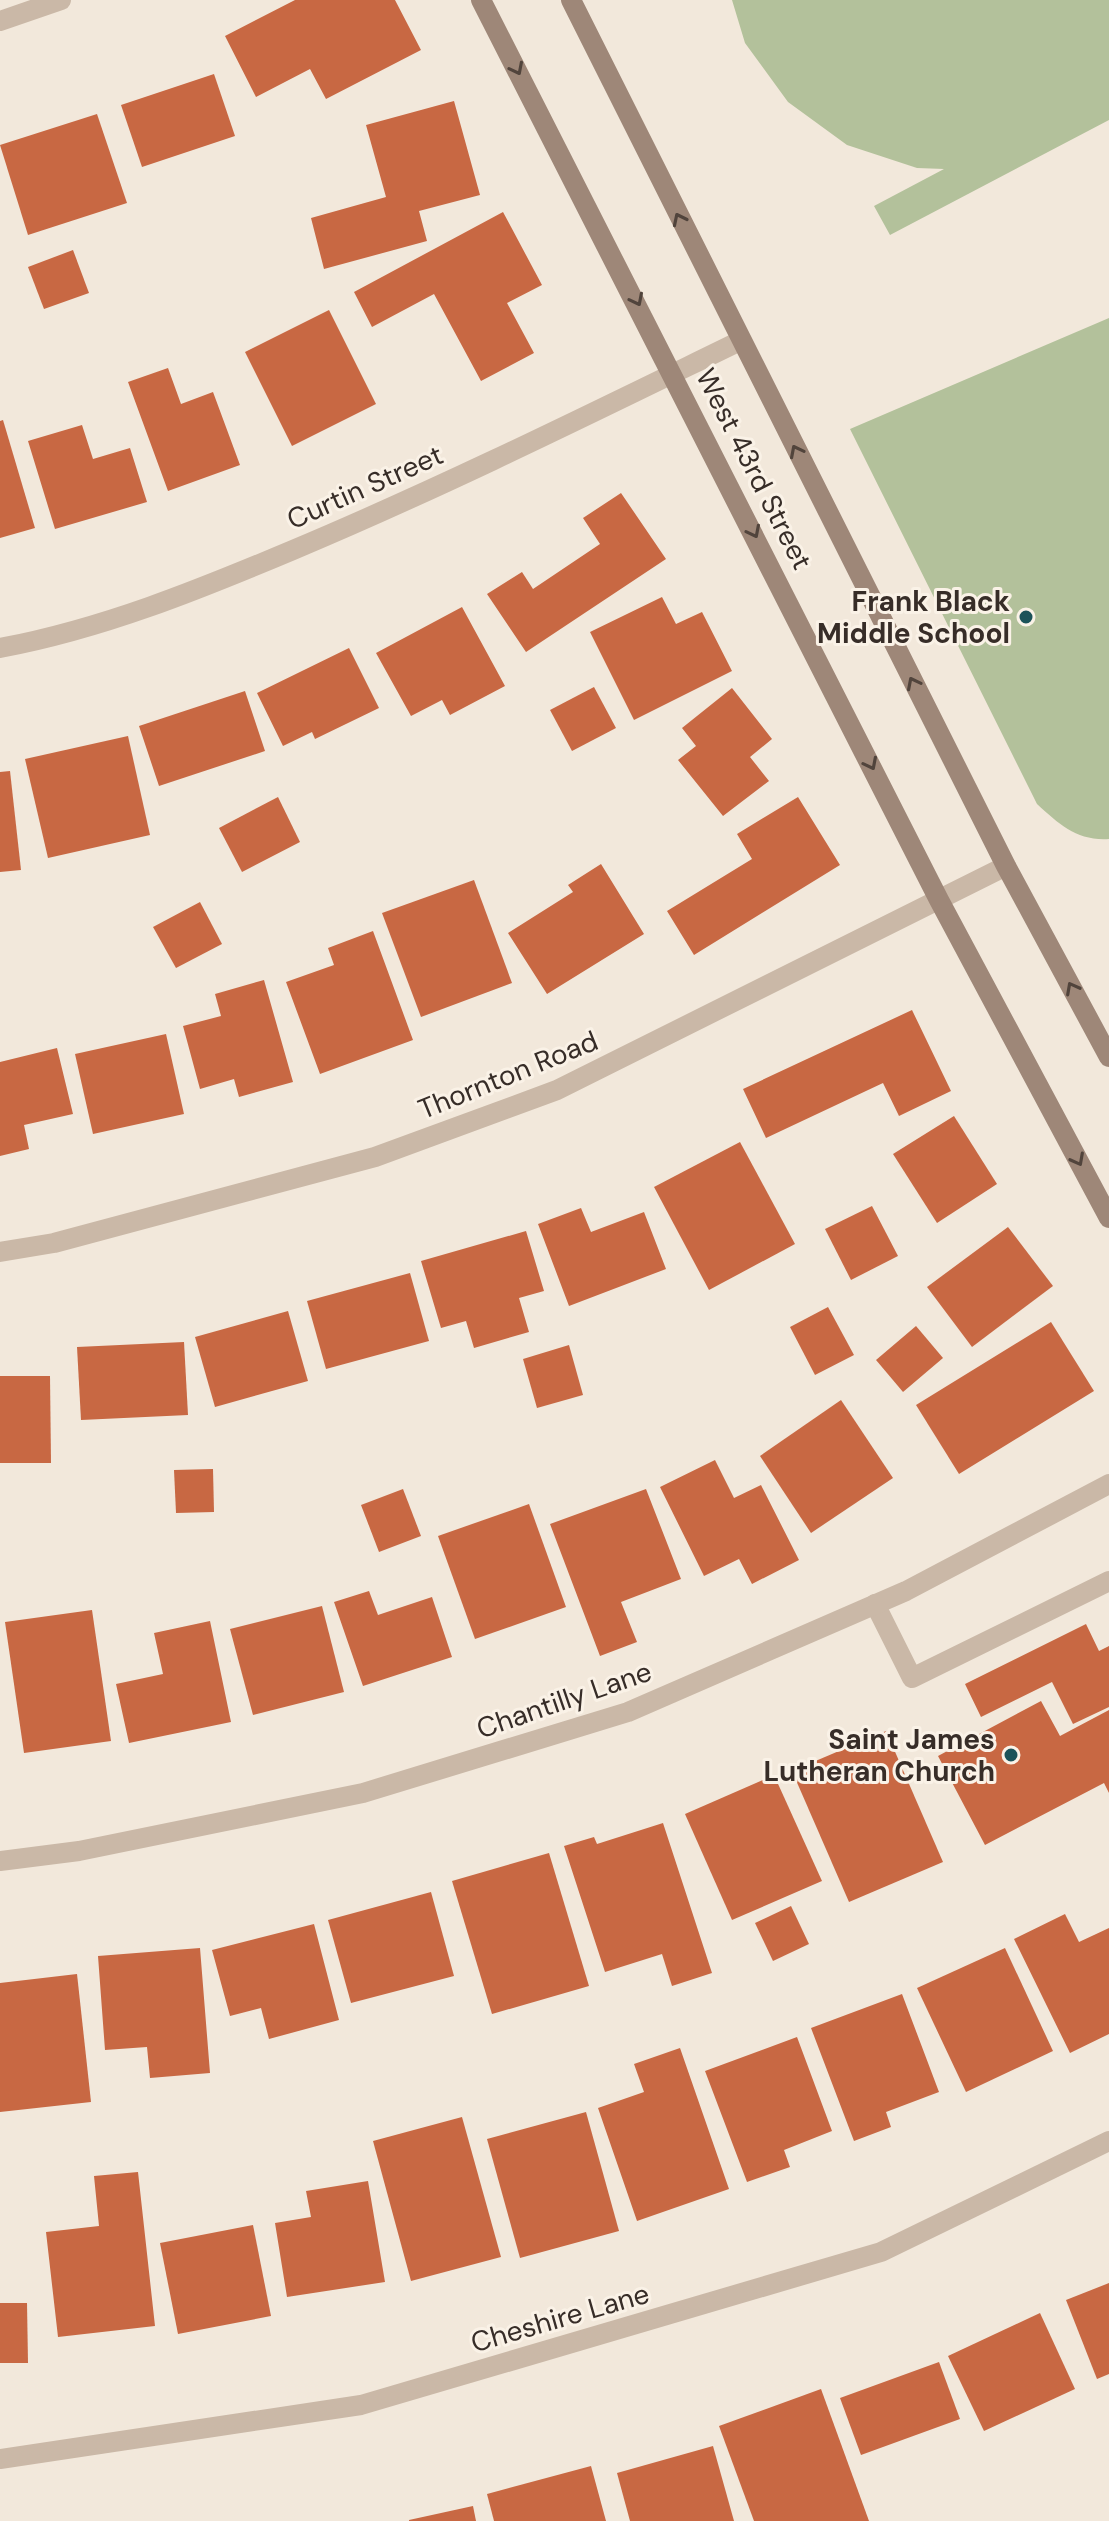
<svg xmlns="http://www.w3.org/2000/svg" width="1109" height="2521" font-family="'DM Sans',sans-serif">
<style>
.green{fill:#b3c19b}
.building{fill:#c86843}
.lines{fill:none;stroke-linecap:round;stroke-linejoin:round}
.service{stroke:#cab8a7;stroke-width:20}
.minor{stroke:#cab8a7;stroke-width:20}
.secondary{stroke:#9e8778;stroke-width:20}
.oneway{stroke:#51443c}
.poi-dot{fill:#1c5359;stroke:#faf2e7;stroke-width:3}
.labels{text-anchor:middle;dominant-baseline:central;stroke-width:6;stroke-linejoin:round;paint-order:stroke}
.street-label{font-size:28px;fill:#372d28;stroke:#faf2e7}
.poi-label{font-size:28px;font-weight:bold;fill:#372d28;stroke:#faf2e7;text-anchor:end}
</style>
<rect width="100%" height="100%" fill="#f2e8db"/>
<!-- green -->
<g class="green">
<path d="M732 0H1109V120L890 235 874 206 944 169 917 168 847 145 788 102 745 43Z"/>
<path d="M1109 318V839C1077 841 1060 825 1037 804L850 429Z"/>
</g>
<!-- building -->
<g class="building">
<path d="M295 0H395L421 50 326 99 310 69 256 97 225 36Z"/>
<path d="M214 74 235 136 142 167 121 105Z"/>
<path d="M454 101 480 195 419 211 427 241 324 269 311 218 386 197 366 125Z"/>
<path d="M97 114 127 203 28 235 0 145Z"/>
<path d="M503 212 542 285 507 303 534 353 481 381 434 294 372 327 354 292Z"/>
<path d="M73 250 89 293 44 309 28 267Z"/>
<path d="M329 310 376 404 292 446 245 352Z"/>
<path d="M168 368 181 404 213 392 240 465 168 491 128 382Z"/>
<path d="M3 420 35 528 0 538V421Z"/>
<path d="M82 425 93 459 130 448 147 502 55 529 28 441Z"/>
<path d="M621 493 666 559 526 652 487 594 522 572 533 589 600 544 583 518Z"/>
<path d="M662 597 676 624 702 612 732 671 634 720 590 632Z"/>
<path d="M462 607 505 686 450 715 442 700 411 716 376 653Z"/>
<path d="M349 648 379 708 315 739 312 732 283 746 257 693Z"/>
<path d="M594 687 616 728 572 751 550 710Z"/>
<path d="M732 688 772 739 750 757 769 781 723 816 678 760 696 746 682 728Z"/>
<path d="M245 691 265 751 159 786 139 726Z"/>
<path d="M128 736 150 835 48 858 25 759Z"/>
<path d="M10 771 21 870 0 872V772Z"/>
<path d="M278 797 300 842 242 872 219 828Z"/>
<path d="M798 797 840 865 694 955 667 911 752 859 737 834Z"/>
<path d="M601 864 644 934 547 994 508 933 573 892 568 885Z"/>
<path d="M474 880 512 983 421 1017 382 913Z"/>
<path d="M200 902 222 944 176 968 153 927Z"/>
<path d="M373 931 413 1040 320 1074 286 982 334 965 328 948Z"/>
<path d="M264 980 293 1082 239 1097 234 1079 200 1089 183 1026 221 1016 215 994Z"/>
<path d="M912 1010 951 1091 899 1116 883 1083 766 1138 743 1089Z"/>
<path d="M166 1034 184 1114 93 1134 75 1054Z"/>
<path d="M57 1048 73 1114 24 1125 29 1149 0 1156V1062Z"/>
<path d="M954 1116 997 1184 937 1223 893 1154Z"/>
<path d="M740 1142 795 1244 709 1290 654 1187Z"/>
<path d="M872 1206 898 1256 851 1280 825 1229Z"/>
<path d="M581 1208 591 1232 644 1212 666 1269 569 1306 538 1224Z"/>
<path d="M1008 1227 1053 1286 972 1347 927 1287Z"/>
<path d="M526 1231 544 1291 519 1298 529 1332 474 1348 466 1321 441 1328 421 1261Z"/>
<path d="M410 1273 429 1341 326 1369 307 1301Z"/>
<path d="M828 1307 854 1355 815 1375 790 1327Z"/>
<path d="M288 1311 308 1381 215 1407 195 1337Z"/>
<path d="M1051 1322 1094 1391 959 1474 916 1405Z"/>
<path d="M916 1326 943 1358 903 1392 876 1360Z"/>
<path d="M184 1342 188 1415 81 1420 77 1347Z"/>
<path d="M569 1345 583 1395 537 1408 523 1359Z"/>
<path d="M0 1376H50L51 1463H0Z"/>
<path d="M841 1400 893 1478 811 1533 760 1456Z"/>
<path d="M715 1460 734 1498 761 1485 799 1560 752 1584 739 1559 704 1576 660 1487Z"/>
<path d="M213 1469 214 1512 176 1513 174 1470Z"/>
<path d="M403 1489 421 1536 379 1552 361 1505Z"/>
<path d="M646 1489 681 1579 621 1602 637 1642 600 1656 550 1524Z"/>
<path d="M529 1504 566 1607 475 1639 438 1536Z"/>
<path d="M369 1591 378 1615 432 1597 452 1657 363 1686 334 1602Z"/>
<path d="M322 1606 344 1692 253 1715 230 1629Z"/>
<path d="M92 1610 111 1741 24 1753 5 1622Z"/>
<path d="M210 1621 231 1722 129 1743 116 1684 163 1674 154 1633Z"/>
<path d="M1086 1624 1099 1651 1109 1646V1707L1073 1724 1052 1682 981 1717 965 1684Z"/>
<path d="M1041 1701 1060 1736 1109 1710V1793L1104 1783 985 1845 938 1756Z"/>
<path d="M886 1731 943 1862 849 1902 792 1771Z"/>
<path d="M774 1775 822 1881 732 1920 685 1814Z"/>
<path d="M663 1823 712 1973 672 1986 662 1954 605 1972 564 1846 594 1837 597 1844Z"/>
<path d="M549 1853 589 1986 492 2014 452 1881Z"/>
<path d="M431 1892 454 1976 351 2003 328 1920Z"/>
<path d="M791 1906 809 1944 773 1961 755 1923Z"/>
<path d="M1065 1914 1079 1942 1109 1928V2034L1070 2053 1014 1939Z"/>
<path d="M314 1924 339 2020 269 2039 261 2008 230 2016 212 1950Z"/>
<path d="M200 1948 210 2073 150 2078 147 2047 105 2050 98 1956Z"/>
<path d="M1005 1948 1053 2051 966 2092 917 1988Z"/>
<path d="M77 1974 91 2102 0 2112V1983Z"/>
<path d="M902 1994 939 2092 886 2112 891 2127 854 2141 811 2028Z"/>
<path d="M797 2037 832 2131 784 2150 790 2167 747 2182 705 2071Z"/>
<path d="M680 2048 729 2189 637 2221 598 2108 644 2092 634 2064Z"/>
<path d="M586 2112 619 2231 520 2258 487 2139Z"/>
<path d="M462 2117 501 2257 411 2281 373 2141Z"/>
<path d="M138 2172 155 2326 58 2337 46 2232 99 2226 94 2176Z"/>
<path d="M368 2181 385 2282 287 2297 275 2223 311 2217 306 2191Z"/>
<path d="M253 2225 271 2316 178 2334 160 2243Z"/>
<path d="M1109 2283V2374L1097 2379 1066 2300Z"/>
<path d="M0 2303H27L28 2363H0Z"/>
<path d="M1040 2313 1075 2389 984 2431 948 2356Z"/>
<path d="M939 2362 960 2419 861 2455 840 2398Z"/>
<path d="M821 2389 869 2521H754L719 2426Z"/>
<path d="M713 2446 734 2521H630L617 2473Z"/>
<path d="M591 2466 606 2521H494L487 2494Z"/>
<path d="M473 2506 476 2521H409V2520Z"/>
</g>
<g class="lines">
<!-- service -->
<path class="service" d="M875 1604 912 1678 1109 1581"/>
<!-- minor -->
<g class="minor">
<path d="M0 21 61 0"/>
<path d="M0 648C102 629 198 590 293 550 445 486 592 413 740 341"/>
<path d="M0 1252 54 1243 375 1157 557 1090 1006 866"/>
<path d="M0 1861 79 1851 363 1793 628 1712 906 1591 1109 1484"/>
<path d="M0 2459 361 2405 881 2252 1109 2141"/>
</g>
<!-- secondary -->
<g class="secondary">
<path d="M481 0 939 900 1109 1218"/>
<path d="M571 0 1006 866 1109 1057"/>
</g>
</g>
<!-- one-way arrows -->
<defs><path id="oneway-chevron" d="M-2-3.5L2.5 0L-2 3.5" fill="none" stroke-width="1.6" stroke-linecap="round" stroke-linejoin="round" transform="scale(2)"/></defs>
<g class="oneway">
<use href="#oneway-chevron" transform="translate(517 69) rotate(63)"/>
<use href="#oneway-chevron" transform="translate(679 219) rotate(-116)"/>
<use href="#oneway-chevron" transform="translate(637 300) rotate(63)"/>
<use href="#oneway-chevron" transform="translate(796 451) rotate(-117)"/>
<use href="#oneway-chevron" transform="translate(754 532) rotate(63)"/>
<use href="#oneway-chevron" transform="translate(913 683) rotate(-117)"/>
<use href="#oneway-chevron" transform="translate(871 764) rotate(63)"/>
<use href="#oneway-chevron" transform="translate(1072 988) rotate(-118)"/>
<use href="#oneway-chevron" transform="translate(1078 1160) rotate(62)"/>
</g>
<!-- markers -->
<g class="poi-dot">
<circle cx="1026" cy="617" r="8"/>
<circle cx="1011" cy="1755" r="8"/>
</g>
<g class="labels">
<!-- street labels -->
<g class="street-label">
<text transform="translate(754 469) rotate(63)">West 43rd Street</text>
<text transform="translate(365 487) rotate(-24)">Curtin Street</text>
<text transform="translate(508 1075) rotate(-22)">Thornton Road</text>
<text transform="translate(564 1700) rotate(-19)">Chantilly Lane</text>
<text transform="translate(560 2318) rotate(-16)">Cheshire Lane</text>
</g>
<!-- poi labels -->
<g class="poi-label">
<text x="1010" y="601">Frank Black<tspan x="1010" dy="32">Middle School</tspan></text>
<text x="995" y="1739">Saint James<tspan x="995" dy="32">Lutheran Church</tspan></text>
</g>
</g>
</svg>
